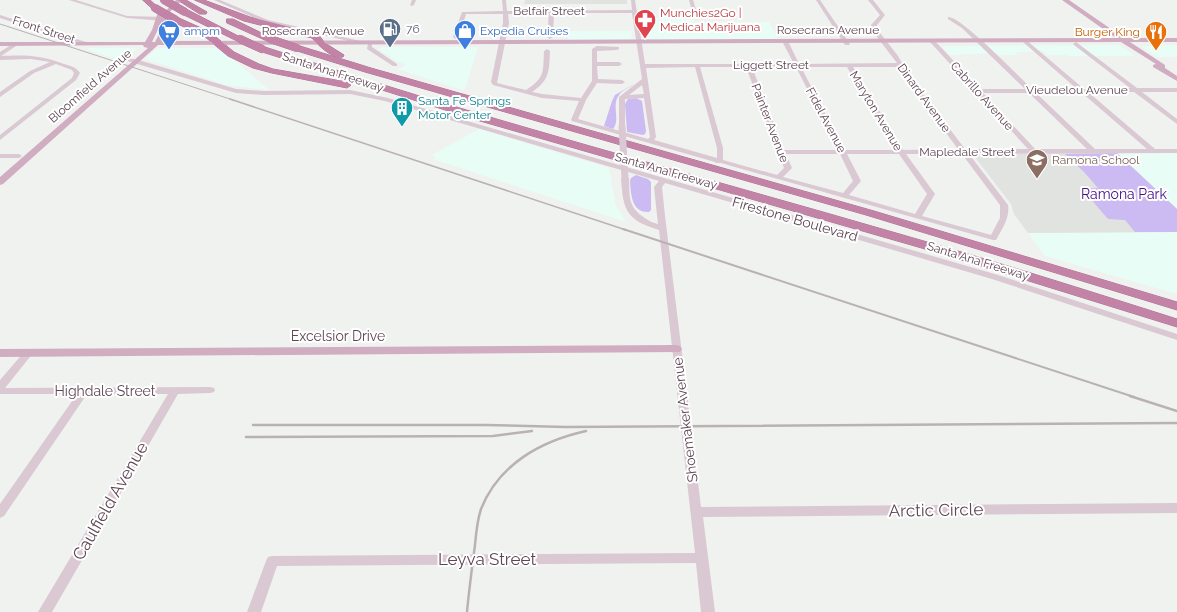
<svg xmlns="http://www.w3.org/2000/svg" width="1177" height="612" font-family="Raleway,sans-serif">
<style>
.commercial{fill:#e8fdf6}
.education{fill:#e1e3e0}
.green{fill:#ccbaf2}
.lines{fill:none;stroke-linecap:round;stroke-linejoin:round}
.highway-casing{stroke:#ae6e91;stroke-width:1}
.minor{fill:#dac8d3;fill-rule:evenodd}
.major{fill:#d0adc1;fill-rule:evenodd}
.highway{fill:#c283a6;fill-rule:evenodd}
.rail-far3{stroke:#bab1b5;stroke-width:1}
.rail-far2{stroke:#bab1b5;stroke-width:1.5}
.rail-far1{stroke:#bab1b5;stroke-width:2}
.rail{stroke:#bab1b5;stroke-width:2.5}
.highway-bridge-casing{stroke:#ae6e91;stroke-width:8;stroke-linecap:butt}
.minor-bridge{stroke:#dac8d3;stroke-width:7}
.highway-bridge{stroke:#c283a6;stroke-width:8}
.labels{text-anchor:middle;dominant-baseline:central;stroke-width:4;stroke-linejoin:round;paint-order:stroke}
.far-street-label{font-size:12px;fill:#5e4654;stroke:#fff}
.far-health-label{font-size:12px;fill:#be3a42;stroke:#fff;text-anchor:start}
.far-service-label{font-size:12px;fill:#4e5e75;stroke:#fff;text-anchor:start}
.far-shop-label{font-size:12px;fill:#366cbe;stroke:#fff;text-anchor:start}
.far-food-label{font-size:12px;fill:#c56008;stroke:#fff;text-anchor:end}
.far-culture-label{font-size:12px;fill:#0d838f;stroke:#fff;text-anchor:start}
.far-education-label{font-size:12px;fill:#785e54;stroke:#fff;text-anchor:start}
.park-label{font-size:14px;fill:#431086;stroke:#fff}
.street-label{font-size:14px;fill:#5e4654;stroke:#fff}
.near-street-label{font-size:17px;fill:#5e4654;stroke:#fff}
</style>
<rect width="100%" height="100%" fill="#eff2ef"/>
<!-- commercial -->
<g class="commercial">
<path d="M643 18H692L694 22H769L778 39 651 40 647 39Z"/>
<path d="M569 31H631L632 39 568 40Z"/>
<path d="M1117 45 1121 46 1135 56H1068L1066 55H1047L1043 51 1015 52 1018 55H998L996 53 950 55 942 46Z"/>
<path d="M1177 45V57H1156L1141 46Z"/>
<path d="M382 47H478L465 89 463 90 397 69 405 66V64L398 62 378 49Z"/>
<path d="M88 48H135L137 49 122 61 86 49Z"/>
<path d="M161 48H216L238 63 269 90 227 85 145 59 156 49Z"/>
<path d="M479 129 609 168 616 206 626 222 433 159 436 157 432 155Z"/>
<path d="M1117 153H1177V209Z"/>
<path d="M1177 232V294L1045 256 1028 233Z"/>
</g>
<!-- education -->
<g class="education">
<path d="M525 0H627V4H524Z"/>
<path d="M1117 153 1177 209V232L1028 233 1014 214 1011 204 974 156 976 154Z"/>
</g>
<!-- green -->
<g class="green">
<path d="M634 84C629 88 622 90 619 95 611 105 621 120 613 129L604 126 612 101 615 95Z"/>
<path d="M636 98 642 101 646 131 645 134 643 135 627 132 625 104 628 99Z"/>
<path d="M1117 153 1177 209V232H1135L1125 220 1108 219 1082 189 1098 188 1084 172 1065 154Z"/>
<path d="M636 175 648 179 651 182V210L649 212C631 213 631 193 630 181L631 178Z"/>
</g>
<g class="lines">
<!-- highway casing -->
<g class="highway-casing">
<g id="highway">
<path d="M143 0H150L159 8 153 9Z"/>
<path d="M178 0H186L207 12 206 14H200Z"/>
<path d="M195 0H204L250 17 318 34 325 43 344 55 343 57C332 59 319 46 312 38L244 21Z"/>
<path d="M182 10H188L244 39 240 41H237L182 14Z"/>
<path d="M173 18H179L210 32 234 52 259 64 273 69 347 82 351 85 347 88 272 73 253 68 228 56 204 36 173 22Z"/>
<path d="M227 19H233L274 39 270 41H267L227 23Z"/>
<path d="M294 46H300L371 68 874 211 1177 302V310L866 215 365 72 294 50Z"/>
<path d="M259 47H265C475 117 690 173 903 235 994 261 1086 290 1177 319V327L932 251 480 121 259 51Z"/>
</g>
</g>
<!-- minor -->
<g class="minor">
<path d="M69 0H76L127 16 164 17 167 19 164 21 127 18Z"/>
<path d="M214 0H220L268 20 365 42 362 44 264 22Z"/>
<path d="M412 0H416L414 5 412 6 410 5Z"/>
<path d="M502 0H506L507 11 632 10 631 0H635L645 64H794L782 41 785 39 788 41 799 64 897 63 871 29V25L880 15 868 0H873L885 15 877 25V29L898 56 910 77 965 149H1028L930 42V40H934L980 89H1025L962 28 948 19V17C961 16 1019 77 1032 89H1077L1023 42V40L1025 39 1084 89 1130 88 1074 45 1073 44 1076 42 1137 88H1177V92H1142L1177 119V124L1134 92H1088L1155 149H1177V153L969 154 1008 205C1010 218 1002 229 996 240H993L721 163H716L715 162 572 121 571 120 579 101 542 98 493 85 491 82 503 23V14H466L459 37 456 39 453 37 462 12 503 11ZM549 13 547 37 550 39 553 37 554 13H632L642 79 619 97V127L622 129 625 127V99L644 98 650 137 648 139 578 119 586 100 597 83 622 84 625 82 622 80 598 79 597 66H619L622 64 619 62H597V51L617 50 619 49V47L597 46 592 49V81L581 98 542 94 532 92C550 80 549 71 550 51L547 49 544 51C543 72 545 78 526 90L497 83 509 23 508 14ZM695 67 717 148V158L654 140 656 137 646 68ZM700 67H746L784 168 777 175 723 160V148ZM752 67H796L838 150H784ZM801 67H847L896 150H844ZM853 67H898L905 78 958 149 903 150ZM642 85 644 94 629 95ZM1081 92 1147 149H1095L1036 93ZM983 93H1029L1087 149H1035ZM786 154H840L853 181 843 193 783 177 792 168ZM847 154H899L927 194 915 214 849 195 861 181ZM906 154H962L1000 205V218L991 235 922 216 935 194Z"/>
<path d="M689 0H693L699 19 694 18Z"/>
<path d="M816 0H820L850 44 849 45H845Z"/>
<path d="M0 15 86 42 87 43 82 44 0 18Z"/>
<path d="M14 43 19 44 1 56C26 55 40 55 64 64 71 66 76 67 80 73L76 80 0 140V135L72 78 74 73 72 70 56 64 34 73 0 97V92L30 71 50 62 31 59 0 60V52Z"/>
<path d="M368 44H372V47L397 64V66H393L367 49Z"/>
<path d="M129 58 142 61 236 89 264 91 350 90 388 98 998 275 1177 334V340L992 279 665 183 662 187 665 216 701 507 1177 503V513L703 517 715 612H701L696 563 277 566 261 612H247L266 561 268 557 272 556 695 553 659 230C626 220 623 210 621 178L625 176 629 178C630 194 627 205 642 216 648 220 650 222 658 224L654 187 659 181 385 101 350 94 264 95 236 93 127 61 126 60Z"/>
<path d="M0 154H19L22 156 19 158H0Z"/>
<path d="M28 350 33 353 5 388 210 387 214 388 215 390 214 392 210 393 178 394 52 612H38L168 394H87L4 516 0 518V504L77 394H0V380L25 351Z"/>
</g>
<!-- major -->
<g class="major">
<path d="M176 0H183C178 5 170 9 167 17 164 25 167 33 162 41L1116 38 1062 0H1069L1124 38H1177V42H1130L1165 65V68L1177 76V81L1153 67V65L1156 64 1121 42 158 45 3 184 0 185V177L148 48 144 47 143 45 0 46V42H145L152 30 158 12H162L163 14ZM160 25 159 34 155 42H152Z"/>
<path d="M676 345 680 346 682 349 680 352 0 357V349Z"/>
</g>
<!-- highway -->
<use href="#highway" class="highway"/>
<!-- rail-far3 -->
<path class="rail-far3" d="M0 24 233 100"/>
<!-- rail-far2 -->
<path class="rail-far2" d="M230 99 626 230"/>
<!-- rail-far1 -->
<path class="rail-far1" d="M623 229 1134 397"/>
<!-- rail -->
<g class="rail">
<path d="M1130 396 1177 411"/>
<path d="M253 425H485L566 427 1177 423"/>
<path d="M246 437 493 436 532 431"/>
<path d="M467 612C469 590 472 568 475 545 476 534 477 521 481 509 499 464 541 441 586 431"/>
</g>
<!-- highway-bridge casing -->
<g class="highway-bridge-casing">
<g id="highway-bridge">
<path d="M164 0 185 12"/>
<path d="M155 8 176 20"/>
<path d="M240 39 262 49"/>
<path d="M270 39 297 48"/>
</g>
</g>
<!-- minor-bridge -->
<path class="minor-bridge" d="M622 127 625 178"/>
<!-- highway-bridge -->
<use href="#highway-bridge" class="highway-bridge"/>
</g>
<!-- icons -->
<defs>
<g id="pharmacy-pin" transform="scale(1.15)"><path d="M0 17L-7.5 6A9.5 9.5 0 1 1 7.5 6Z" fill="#e0444e" stroke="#fff"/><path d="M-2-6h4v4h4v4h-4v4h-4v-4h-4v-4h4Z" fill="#fff"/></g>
<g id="fuel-pin" transform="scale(1.15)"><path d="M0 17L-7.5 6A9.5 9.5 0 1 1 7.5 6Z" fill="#5c6f8a" stroke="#fff"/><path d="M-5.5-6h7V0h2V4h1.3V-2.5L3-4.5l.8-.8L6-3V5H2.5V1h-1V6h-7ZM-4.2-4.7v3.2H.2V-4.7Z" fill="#fff"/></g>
<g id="supermarket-pin" transform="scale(1.15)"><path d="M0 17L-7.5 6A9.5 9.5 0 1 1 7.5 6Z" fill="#3f7fe0" stroke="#fff"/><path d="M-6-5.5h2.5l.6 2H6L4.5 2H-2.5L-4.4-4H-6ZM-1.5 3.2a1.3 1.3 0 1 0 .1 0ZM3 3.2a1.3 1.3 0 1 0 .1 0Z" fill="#fff"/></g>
<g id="shop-pin" transform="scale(1.15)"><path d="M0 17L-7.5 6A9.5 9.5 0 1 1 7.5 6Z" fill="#3f7fe0" stroke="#fff"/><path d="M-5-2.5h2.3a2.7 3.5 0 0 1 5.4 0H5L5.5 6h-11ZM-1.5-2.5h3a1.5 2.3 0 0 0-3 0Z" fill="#fff"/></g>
<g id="restaurant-pin" transform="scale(1.15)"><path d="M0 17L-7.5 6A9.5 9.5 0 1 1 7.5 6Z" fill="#e8710a" stroke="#fff"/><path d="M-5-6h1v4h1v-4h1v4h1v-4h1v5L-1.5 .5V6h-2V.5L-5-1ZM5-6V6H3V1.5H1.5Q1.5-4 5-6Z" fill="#fff"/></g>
<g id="building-pin" transform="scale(1.15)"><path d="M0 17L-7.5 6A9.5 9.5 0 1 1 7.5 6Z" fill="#0f9aa8" stroke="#fff"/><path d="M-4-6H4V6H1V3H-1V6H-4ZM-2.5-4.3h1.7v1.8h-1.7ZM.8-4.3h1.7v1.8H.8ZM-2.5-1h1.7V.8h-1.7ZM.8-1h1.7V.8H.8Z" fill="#fff"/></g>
<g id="school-pin" transform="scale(1.15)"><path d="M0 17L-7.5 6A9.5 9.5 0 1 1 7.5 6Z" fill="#8d6e63" stroke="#fff"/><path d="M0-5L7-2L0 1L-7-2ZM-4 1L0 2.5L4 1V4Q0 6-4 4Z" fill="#fff"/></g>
</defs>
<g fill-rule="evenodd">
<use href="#pharmacy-pin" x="645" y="20"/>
<use href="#fuel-pin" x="390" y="29"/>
<use href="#supermarket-pin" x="169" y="31"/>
<use href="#shop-pin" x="465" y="31"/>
<use href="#restaurant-pin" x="1156" y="32"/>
<use href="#building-pin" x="402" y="108"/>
<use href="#school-pin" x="1037" y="160"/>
</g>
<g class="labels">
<!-- far-street labels -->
<g class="far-street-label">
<text x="549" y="11">Belfair Street</text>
<text transform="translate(44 30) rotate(18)">Front Street</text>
<text x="828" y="30">Rosecrans Avenue</text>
<text x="313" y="31">Rosecrans Avenue</text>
<text x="771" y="65">Liggett Street</text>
<text transform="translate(333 72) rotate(18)">Santa Ana Freeway</text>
<text transform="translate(90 86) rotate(-41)">Bloomfield Avenue</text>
<text x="1077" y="90">Vieudelou Avenue</text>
<text transform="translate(982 96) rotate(48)">Cabrillo Avenue</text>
<text transform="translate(924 98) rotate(54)">Dinard Avenue</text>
<text transform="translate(876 111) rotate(59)">Maryton Avenue</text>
<text transform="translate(826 120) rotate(62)">Fidel Avenue</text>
<text transform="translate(770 123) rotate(69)">Painter Avenue</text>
<text x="967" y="152">Mapledale Street</text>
<text transform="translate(666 171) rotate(16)">Santa Ana Freeway</text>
<text transform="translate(978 261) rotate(17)">Santa Ana Freeway</text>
</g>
<!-- far-health labels -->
<g class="far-health-label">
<text x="660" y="13">Munchies2Go |<tspan x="660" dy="14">Medical Marijuana</tspan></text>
</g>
<!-- far-service labels -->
<g class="far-service-label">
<text x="406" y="29">76</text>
</g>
<!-- far-shop labels -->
<g class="far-shop-label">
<text x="184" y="31">ampm</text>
<text x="480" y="31">Expedia Cruises</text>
</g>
<!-- far-food labels -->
<g class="far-food-label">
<text x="1140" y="32">Burger King</text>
</g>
<!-- far-culture labels -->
<g class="far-culture-label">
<text x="418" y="101">Santa Fe Springs<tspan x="418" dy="14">Motor Center</tspan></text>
</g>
<!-- far-education labels -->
<g class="far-education-label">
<text x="1052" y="160">Ramona School</text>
</g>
<!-- park labels -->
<g class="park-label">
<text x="1124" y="194">Ramona Park</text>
</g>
<!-- street labels -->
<g class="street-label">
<text transform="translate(795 219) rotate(16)">Firestone Boulevard</text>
<text x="338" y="336">Excelsior Drive</text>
<text x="105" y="391">Highdale Street</text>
<text transform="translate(685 420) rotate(-97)">Shoemaker Avenue</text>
</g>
<!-- near-street labels -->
<g class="near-street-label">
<text transform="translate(110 501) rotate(-60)">Caulfield Avenue</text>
<text transform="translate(936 510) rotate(-1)">Arctic Circle</text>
<text x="487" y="559">Leyva Street</text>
</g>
</g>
</svg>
